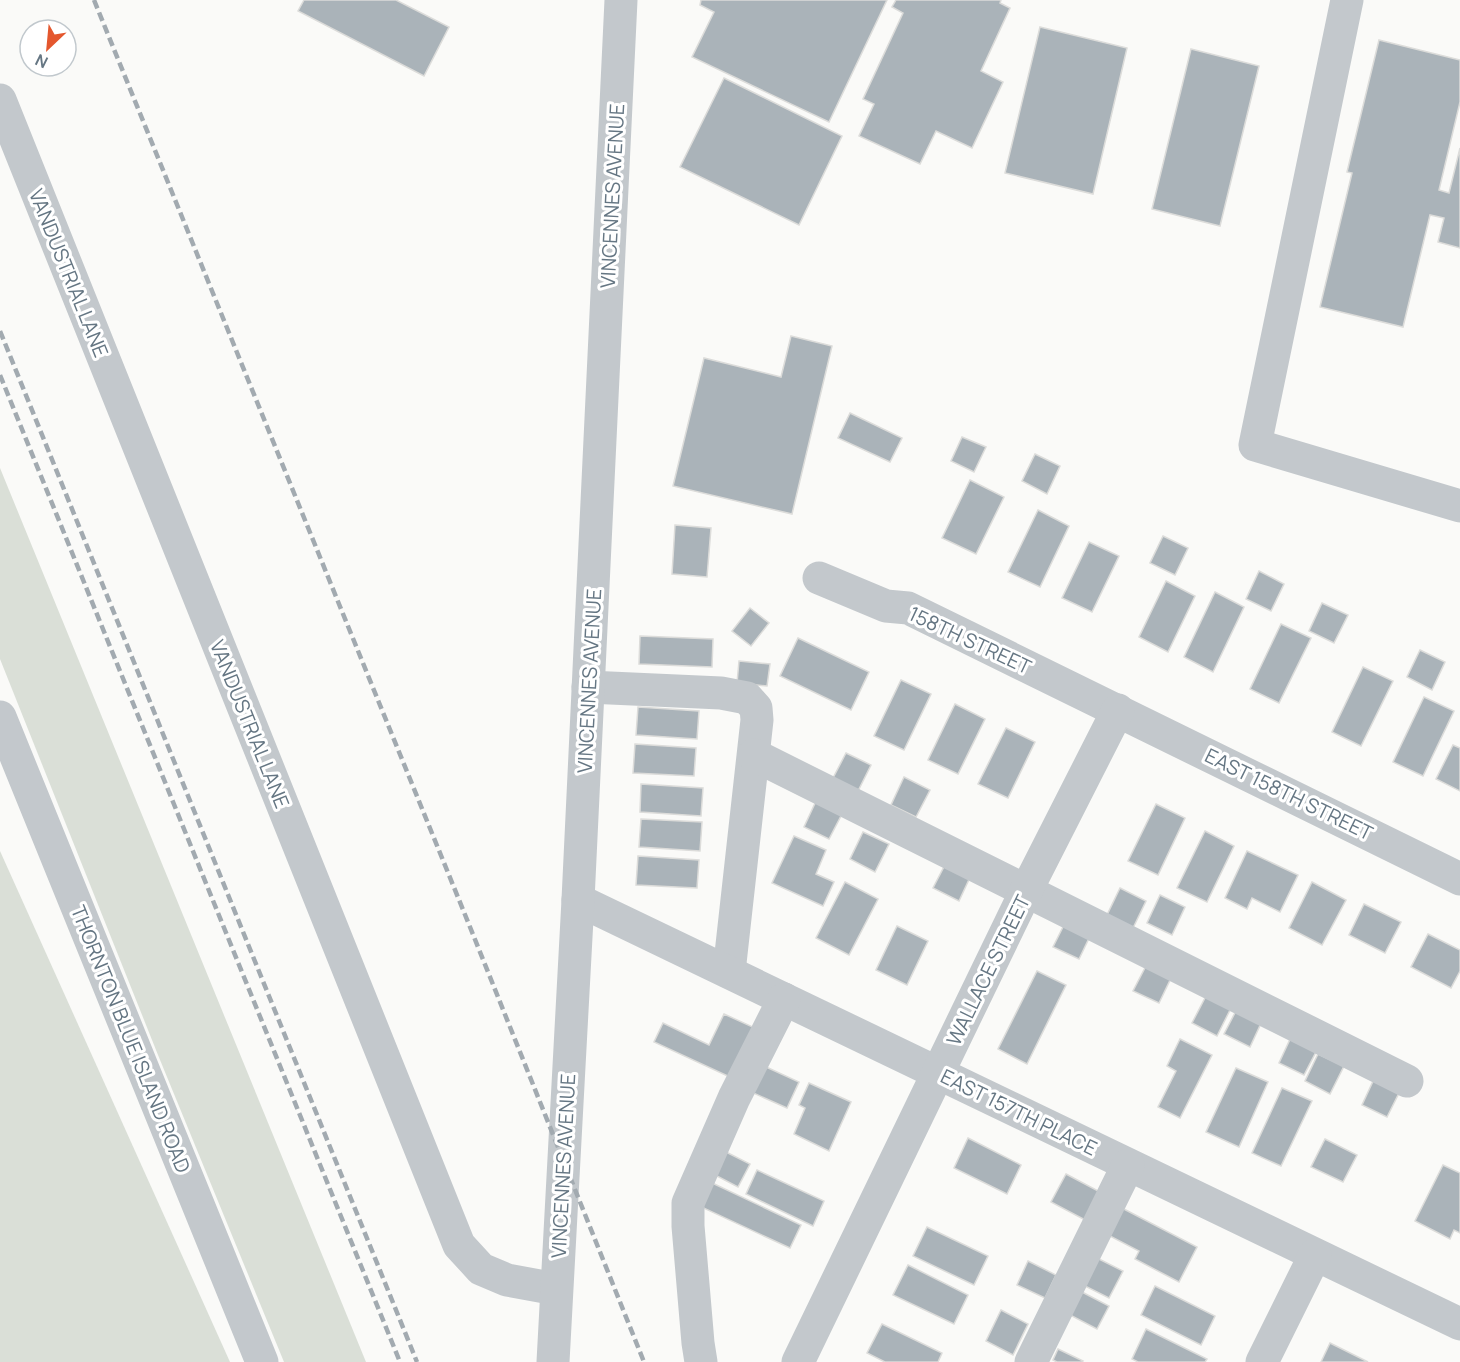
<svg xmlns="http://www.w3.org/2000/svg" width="1460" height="1362" font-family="Manrope,sans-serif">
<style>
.green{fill:#dadfd7}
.building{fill:#aab3b9;stroke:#dcdcda;stroke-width:1.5}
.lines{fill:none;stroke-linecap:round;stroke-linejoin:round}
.minor{stroke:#c3c8cc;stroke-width:33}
.rail{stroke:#a2aab0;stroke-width:4.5;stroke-dasharray:9 4.5;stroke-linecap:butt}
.labels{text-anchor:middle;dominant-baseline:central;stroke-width:6;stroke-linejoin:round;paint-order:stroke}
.street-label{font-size:20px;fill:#657683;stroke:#fff}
</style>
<rect width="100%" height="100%" fill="#fafaf8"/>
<!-- green -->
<g class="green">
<path d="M0 468 366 1362H284L158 1055 0 659Z"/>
<path d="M0 851 230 1362H0Z"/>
</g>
<!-- building -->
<g class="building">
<path d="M304 0H396L449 27 424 76 298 11Z"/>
<path d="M701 0H887L829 122 692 57 714 12 700 5Z"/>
<path d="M896 0H1001L1000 3 1010 8 981 71 1003 82 972 148 936 131 920 164 859 136 874 104 863 99 903 13 892 7Z"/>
<path d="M1040 27 1127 48 1093 194 1005 173Z"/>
<path d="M1379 40 1460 60V102L1439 190 1449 193 1460 148V248L1438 242 1444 218 1430 215 1403 327 1320 307 1352 173 1347 172Z"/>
<path d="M1191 49 1259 66 1220 226 1152 209Z"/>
<path d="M724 78 842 136 799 225 680 167Z"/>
<path d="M791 336 832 346 792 514 673 486 704 358 781 377Z"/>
<path d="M850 413 902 438 890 462 838 438Z"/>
<path d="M962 437 986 447 974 472 951 461Z"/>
<path d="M1035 454 1060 466 1047 494 1022 481Z"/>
<path d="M970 480 1004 497 976 554 942 538Z"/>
<path d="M1038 510 1069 526 1040 587 1008 572Z"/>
<path d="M675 525 711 528 707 577 672 574Z"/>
<path d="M1163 536 1188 548 1175 575 1150 563Z"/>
<path d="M1089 542 1119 556 1092 612 1062 598Z"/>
<path d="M1259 571 1284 584 1271 611 1246 599Z"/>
<path d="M1166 581 1195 596 1168 652 1139 637Z"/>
<path d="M1215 592 1244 607 1213 672 1184 657Z"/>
<path d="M1322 603 1348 615 1334 643 1309 631Z"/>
<path d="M750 608 769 623 751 646 732 631Z"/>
<path d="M1281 624 1311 638 1279 703 1250 689Z"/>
<path d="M640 636 713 639 712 667 639 664Z"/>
<path d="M798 638 869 672 851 710 780 676Z"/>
<path d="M1420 650 1445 662 1432 690 1407 677Z"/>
<path d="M739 661 770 664 767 686 737 683Z"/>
<path d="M1363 667 1393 681 1361 746 1332 732Z"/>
<path d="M901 680 931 694 904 750 874 736Z"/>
<path d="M1424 697 1454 711 1423 776 1393 762Z"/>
<path d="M955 704 985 719 958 774 928 760Z"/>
<path d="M638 707 699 711 697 739 636 735Z"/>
<path d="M1006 728 1035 742 1008 798 978 784Z"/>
<path d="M635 744 696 748 694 776 633 773Z"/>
<path d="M1453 745 1460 748V791L1436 779Z"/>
<path d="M846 753 871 765 857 793 832 780Z"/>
<path d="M904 777 930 790 916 817 891 805Z"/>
<path d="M641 784 703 788 701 816 640 812Z"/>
<path d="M817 799 843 812 829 839 804 827Z"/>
<path d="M1156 804 1185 818 1158 875 1128 861Z"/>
<path d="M641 819 702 822 700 851 639 847Z"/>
<path d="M1205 831 1234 846 1207 902 1177 888Z"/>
<path d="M863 832 889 844 875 872 850 859Z"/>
<path d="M794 836 826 850 816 874 834 882 823 906 772 883Z"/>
<path d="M1247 851 1298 875 1280 912 1252 898 1247 909 1225 898Z"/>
<path d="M638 856 699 860 697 888 636 885Z"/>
<path d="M947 861 972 873 959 901 933 888Z"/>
<path d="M845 882 878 899 849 955 816 938Z"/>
<path d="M1312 882 1346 900 1322 945 1289 928Z"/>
<path d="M1120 888 1146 901 1133 928 1107 915Z"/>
<path d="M1160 895 1185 907 1172 935 1147 923Z"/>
<path d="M1364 904 1401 922 1385 953 1349 935Z"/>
<path d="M1067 919 1092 932 1079 959 1053 947Z"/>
<path d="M897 926 928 941 907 985 876 970Z"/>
<path d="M1428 934 1460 950V971L1451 988 1411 967Z"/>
<path d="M1147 964 1172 976 1159 1003 1133 991Z"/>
<path d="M1037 971 1066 985 1027 1064 998 1049Z"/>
<path d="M1206 996 1231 1008 1217 1036 1192 1023Z"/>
<path d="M1238 1007 1263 1019 1250 1047 1224 1034Z"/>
<path d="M724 1014 755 1028 732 1078 654 1042 663 1023 709 1045Z"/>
<path d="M1292 1035 1318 1048 1304 1075 1279 1063Z"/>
<path d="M1180 1039 1212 1055 1180 1118 1158 1107 1176 1071 1167 1066Z"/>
<path d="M1318 1054 1344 1066 1330 1094 1305 1081Z"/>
<path d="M764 1066 799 1082 787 1108 751 1092Z"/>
<path d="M1236 1068 1268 1082 1239 1147 1206 1132Z"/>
<path d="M1375 1077 1401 1089 1387 1117 1362 1105Z"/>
<path d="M809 1083 851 1102 829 1151 794 1134 805 1108 799 1105Z"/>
<path d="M1282 1088 1312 1101 1281 1166 1252 1153Z"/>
<path d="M968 1138 1021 1165 1007 1194 954 1168Z"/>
<path d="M1325 1139 1357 1155 1343 1182 1311 1167Z"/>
<path d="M724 1151 750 1164 738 1187 713 1174Z"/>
<path d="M1443 1165 1460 1173V1233L1454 1230 1450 1239 1415 1221Z"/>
<path d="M757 1170 824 1201 813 1226 746 1194Z"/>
<path d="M1066 1174 1102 1193 1087 1221 1051 1202Z"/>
<path d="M708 1181 801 1225 790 1248 697 1205Z"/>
<path d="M1120 1207 1197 1247 1179 1282 1135 1259 1139 1251 1106 1234Z"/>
<path d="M927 1227 988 1256 974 1285 913 1256Z"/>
<path d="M1093 1256 1123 1271 1109 1298 1079 1283Z"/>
<path d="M1028 1261 1056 1275 1045 1298 1017 1285Z"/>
<path d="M908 1265 968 1295 954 1324 893 1295Z"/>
<path d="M1155 1286 1215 1316 1201 1345 1141 1315Z"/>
<path d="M1082 1292 1109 1306 1097 1329 1070 1315Z"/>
<path d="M1001 1310 1028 1324 1013 1355 986 1341Z"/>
<path d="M882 1324 942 1353 938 1362H885L867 1353Z"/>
<path d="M1146 1329 1207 1359 1205 1362H1138L1132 1359Z"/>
<path d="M1330 1343 1368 1362H1321Z"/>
<path d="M1058 1349 1083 1361 1082 1362H1057L1053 1360Z"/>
</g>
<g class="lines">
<!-- minor -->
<g class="minor">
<path d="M1347 0 1255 445 1460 506"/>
<path d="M0 100 459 1245 481 1269 507 1280 556 1289"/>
<path d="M819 578 886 606 908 608 1460 879"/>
<path d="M588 687 721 693 747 698 756 708 757 720 729 972"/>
<path d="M0 717 262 1362"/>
<path d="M754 755 1407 1081"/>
<path d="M578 900 1460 1324"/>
<path d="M553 1362 578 900 621 0"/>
<path d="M701 1362 698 1343 688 1226V1203L734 1098 784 999"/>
<path d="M798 1362 1026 891 1118 710"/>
<path d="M1031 1362 1128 1165"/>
<path d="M1262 1362 1315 1255"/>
</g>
<!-- rail -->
<g class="rail">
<path d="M94 0 468 922 644 1362"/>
<path d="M0 331 417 1362"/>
<path d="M0 375 400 1362"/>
</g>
</g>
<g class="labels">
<!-- street labels -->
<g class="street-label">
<text transform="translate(612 196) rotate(-87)">VINCENNES AVENUE</text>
<text transform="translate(69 273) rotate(68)">VANDUSTRIAL LANE</text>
<text transform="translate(970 640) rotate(25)">158TH STREET</text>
<text transform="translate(589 681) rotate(-87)">VINCENNES AVENUE</text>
<text transform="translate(250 724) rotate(68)">VANDUSTRIAL LANE</text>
<text transform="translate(1289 794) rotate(26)">EAST 158TH STREET</text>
<text transform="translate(988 970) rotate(-64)">WALLACE STREET</text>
<text transform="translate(131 1039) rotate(68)">THORNTON BLUE ISLAND ROAD</text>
<text transform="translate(1019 1112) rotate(26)">EAST 157TH PLACE</text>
<text transform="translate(563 1166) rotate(-87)">VINCENNES AVENUE</text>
</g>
</g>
<!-- north arrow -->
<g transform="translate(48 48) rotate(206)"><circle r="28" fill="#ffffff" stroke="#c1c8cd" stroke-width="1.5"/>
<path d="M0-4.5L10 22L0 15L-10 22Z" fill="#e4572e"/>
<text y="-9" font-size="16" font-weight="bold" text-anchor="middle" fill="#657683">N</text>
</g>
</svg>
